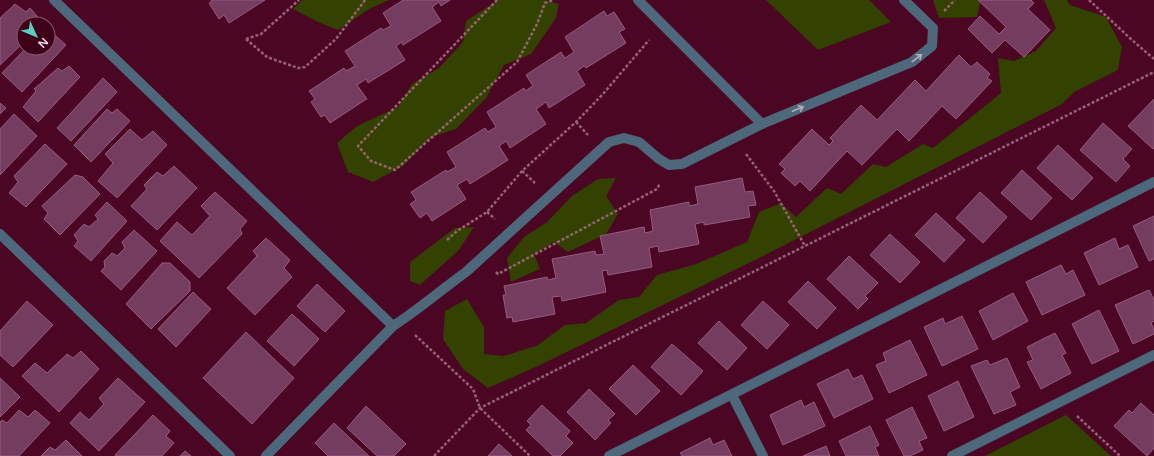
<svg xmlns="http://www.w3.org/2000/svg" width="1154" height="456" font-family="'Varela Round',sans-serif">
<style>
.green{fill:#334201}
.building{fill:#743d60;stroke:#995981}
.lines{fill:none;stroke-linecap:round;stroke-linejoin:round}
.path{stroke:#976275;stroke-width:2.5;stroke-dasharray:3 2;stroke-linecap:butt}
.service{stroke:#4d677b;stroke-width:10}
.minor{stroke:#4d677b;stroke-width:10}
.oneway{stroke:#b7adb9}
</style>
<rect width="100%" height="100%" fill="#4a0622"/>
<!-- green -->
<g class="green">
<path d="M302 0H389L369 9 338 30 316 21 293 9Z"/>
<path d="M498 0H546L559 4 556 18 531 54 504 65 486 98 456 129 431 137 403 166 373 182 348 172 337 143 357 126 398 107 412 84 439 68 463 42 466 21Z"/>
<path d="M766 0H869L891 22 818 50Z"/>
<path d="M933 0H981L977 17 939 18Z"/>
<path d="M1044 0H1067L1070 5 1106 17 1122 47 1118 70 1074 92 1062 104 759 258 538 366 488 388 463 369 443 339 445 311 467 299 484 327V354L504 356 538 345 565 325 586 323 619 300 639 297 657 275 696 264 747 242 759 212 781 203 796 217 827 188 841 194 873 164 886 167 923 144 933 148 1001 93 998 58 1014 61 1036 51 1056 28Z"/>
<path d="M616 178 606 196 618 214 606 234 568 252 554 242 534 254 540 269 511 282 507 258 524 237 547 222 572 196 598 179Z"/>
<path d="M474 227 458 251 420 285 410 281V262L455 228Z"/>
<path d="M1066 415 1111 456H985Z"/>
</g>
<!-- building -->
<g class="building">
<path d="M211 0H265L229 23 224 15 219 19 209 3 212 1Z"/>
<path d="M403 0H450L441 6 439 2 432 7 441 21 403 45 402 42 396 46 405 60 368 83 366 79 357 85 367 99 365 100 330 123 325 115 321 117 311 102 315 99 309 91 344 68 346 71 355 66 345 51 381 28 383 30 391 26 383 13Z"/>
<path d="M978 0H1031L1034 3 1028 9 1050 30 1024 57 1005 40 992 53 968 29 980 16 999 34 1006 27Z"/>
<path d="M15 4 26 12 30 8 43 23 42 24H24V42L0 65V18Z"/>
<path d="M604 11 607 16 614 12 625 29 619 32 626 43 586 68 584 66 577 71 585 85 549 108 546 102 536 109 546 124 510 148 506 141 499 146 508 160 470 184 467 179 457 185 466 199 432 221 427 213 420 218 410 204 416 200 411 192 446 170 447 172 456 167 447 152 485 128 488 132 496 127 487 112 524 88 525 91 533 86 526 75 561 52 565 58 574 52 565 37Z"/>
<path d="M49 30 66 45 22 92 2 73 26 48H48V31Z"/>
<path d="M959 55 971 67 977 62 990 74 987 78 992 81 956 119 942 106 909 141 897 129 862 165 847 151 810 191 800 181 795 186 781 173 785 169 779 164 812 129 829 145 833 141 830 138 861 105 877 120 915 80 926 91Z"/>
<path d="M69 66 80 77 38 122 23 107 36 91 34 89 58 68 62 71Z"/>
<path d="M103 78 117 92 71 141 57 128Z"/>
<path d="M1154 99V148L1153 149 1128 126Z"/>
<path d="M0 103 6 108 0 114Z"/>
<path d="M107 109 112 113 117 109 130 121 91 162 74 145Z"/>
<path d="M14 114 37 136 0 175V129Z"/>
<path d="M1103 123 1132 149 1123 159 1130 166 1116 182 1080 150Z"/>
<path d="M130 129 142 140 153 131 167 145 117 198 98 181 113 163 105 154Z"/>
<path d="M45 144 67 164 26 207 9 193 18 182 14 176Z"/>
<path d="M1058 145 1093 178 1072 200 1037 168Z"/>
<path d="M174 166 197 188 157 230 131 206 147 189 144 185 157 172 163 176Z"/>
<path d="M1022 170 1052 198 1031 220 1001 193Z"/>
<path d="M75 175 83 177 100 194 60 235 44 219 48 213 42 206Z"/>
<path d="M742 178 745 192 753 191 756 205 748 206 750 217 704 225V222L695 224 699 244 659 252 658 246 649 248 652 267 608 275 607 270 602 271 606 292 562 301 561 296 552 297 555 314 513 322 512 317 507 318 503 295H506L504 286 547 277 548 280 556 278 552 259 595 251 596 255 604 254 600 236 644 227 645 233 653 231 650 210 689 202V206L698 204 695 187Z"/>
<path d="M215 192 247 221 240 229 242 234 199 278 160 241 177 222 192 235 210 216 201 206Z"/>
<path d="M980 192 1007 217 983 243 956 218Z"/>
<path d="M107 202 127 221 91 261 74 246 78 241 74 235 84 224 89 227 98 219 95 215Z"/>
<path d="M936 213 965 240 944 262 915 235Z"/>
<path d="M1154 216V259L1149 261 1133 226Z"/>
<path d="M134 230 157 251 121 290 101 271 105 267 104 261 112 253 117 256 125 248 122 242Z"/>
<path d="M890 234 920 262 900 283 870 255Z"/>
<path d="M266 238 290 260 284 268 292 277 255 315 227 288 257 256 253 251Z"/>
<path d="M1115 238 1119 249 1128 245 1138 267 1099 285 1084 253Z"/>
<path d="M849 256 878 283 865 296 868 299 858 309 827 279Z"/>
<path d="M162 263H170L190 282V291L151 329 126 304Z"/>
<path d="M1061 265 1066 274 1073 270 1085 295 1042 315 1026 282Z"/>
<path d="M808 281 836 308 817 329 788 302Z"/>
<path d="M317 284 345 311 325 332 297 306Z"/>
<path d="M1149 290 1154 300V321L1151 323 1154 330V334L1133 344 1115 305Z"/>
<path d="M193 292 211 309 176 347 158 329Z"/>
<path d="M1013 293 1028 321 993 340 979 311Z"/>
<path d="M27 301 53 325 13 367 0 355V331Z"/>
<path d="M763 301 789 325 767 349 741 325Z"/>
<path d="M1099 310 1119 351 1092 364 1072 324Z"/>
<path d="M292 314 319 339 294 366 267 341Z"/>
<path d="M962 316 978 349 942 366 924 327 943 318 945 324Z"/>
<path d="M719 321 747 348 727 370 698 343Z"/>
<path d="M246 332 294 378 252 424 203 378Z"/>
<path d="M1055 333 1066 353 1062 355 1071 373 1041 389 1027 362 1033 360 1027 347Z"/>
<path d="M910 340 927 375 889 393 876 365 886 361 883 353Z"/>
<path d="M672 344 703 371 681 395 651 367Z"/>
<path d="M81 351 99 369 59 412 22 376 35 363 47 373 67 354 73 358Z"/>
<path d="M1007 358 1020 387 1010 392 1016 405 994 414 971 366 987 360 990 365Z"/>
<path d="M633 365 660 391 636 415 609 389Z"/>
<path d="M848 369 853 379 862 375 873 399 834 418 817 384Z"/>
<path d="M0 378 20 397 0 417Z"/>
<path d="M118 378 145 402 99 451 70 423 80 412 89 420 104 404 99 398Z"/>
<path d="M958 381 974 417 944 431 928 396Z"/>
<path d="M589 389 615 414 608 420 611 423 595 440 567 412Z"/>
<path d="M801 400 804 407 814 402 825 426 783 445 770 415Z"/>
<path d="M1141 403 1154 415V448L1147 456 1114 426 1129 410 1132 413Z"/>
<path d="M542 405 570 431 566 436 573 443 560 456H553L526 430 531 425 527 421Z"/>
<path d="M366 406 406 444 394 456H377L347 428Z"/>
<path d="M912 407 927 438 919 441 923 450 910 456H904L886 420Z"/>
<path d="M19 410 28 417 35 410 50 423 19 456H1L0 455V422L2 420 7 423Z"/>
<path d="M153 415 170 431 166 436 174 443 162 456H116L115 455Z"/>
<path d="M334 423 369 456H328L315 443Z"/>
<path d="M870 426 879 445 875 447 879 456H846L839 441Z"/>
<path d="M710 438 713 445 724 440 732 456H682L680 453Z"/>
<path d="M66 440 82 456H41L50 447 55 450Z"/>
<path d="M499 444 512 456H488Z"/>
<path d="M826 446 830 456H803Z"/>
<path d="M185 451 191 456H180Z"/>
</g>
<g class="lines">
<!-- path -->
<g class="path">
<path d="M497 0 358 146 371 161 395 170 517 62 537 24 545 3 553 0"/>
<path d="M1089 0 1132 40 1154 59"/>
<path d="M944 11 955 0"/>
<path d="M246 39 267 57 298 68 305 67 336 39 365 0"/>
<path d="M246 39 261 34 299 0"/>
<path d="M576 122 588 135"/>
<path d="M746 154 774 191 805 246"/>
<path d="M522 171 535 183"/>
<path d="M487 212 495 219"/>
<path d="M447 240 457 231 487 212 522 171 576 122 603 94 649 40"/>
<path d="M496 272 498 274 657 189 660 183"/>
<path d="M415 335 473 389 480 408 530 456"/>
<path d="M1077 416 1120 456"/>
<path d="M434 456 480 408 1154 72"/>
</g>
<!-- service -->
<g class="service">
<path d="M762 124 912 62 932 46 933 28 904 0"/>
<path d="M393 326C418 310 441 290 466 272L609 142 624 138 639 142 659 159 669 165 682 164 762 124 638 0"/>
</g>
<!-- minor -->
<g class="minor">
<path d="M54 0 393 326 266 456"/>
<path d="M0 234 230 456"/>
<path d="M732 395 763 456"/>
<path d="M609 456 1154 182"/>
<path d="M952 456 1154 355"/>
</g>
</g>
<!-- one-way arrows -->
<defs><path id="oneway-shaft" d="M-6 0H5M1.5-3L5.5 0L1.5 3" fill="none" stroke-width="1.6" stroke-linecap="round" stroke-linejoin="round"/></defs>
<g class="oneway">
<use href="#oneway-shaft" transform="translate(917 58) rotate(-37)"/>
<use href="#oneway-shaft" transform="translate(798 109) rotate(-23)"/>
</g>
<!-- north arrow -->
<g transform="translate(36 36) rotate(134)"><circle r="19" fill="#3e0018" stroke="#8b5869"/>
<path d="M0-3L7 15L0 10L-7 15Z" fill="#5acebe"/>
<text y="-6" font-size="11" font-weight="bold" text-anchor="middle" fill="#fedce3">N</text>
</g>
</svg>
